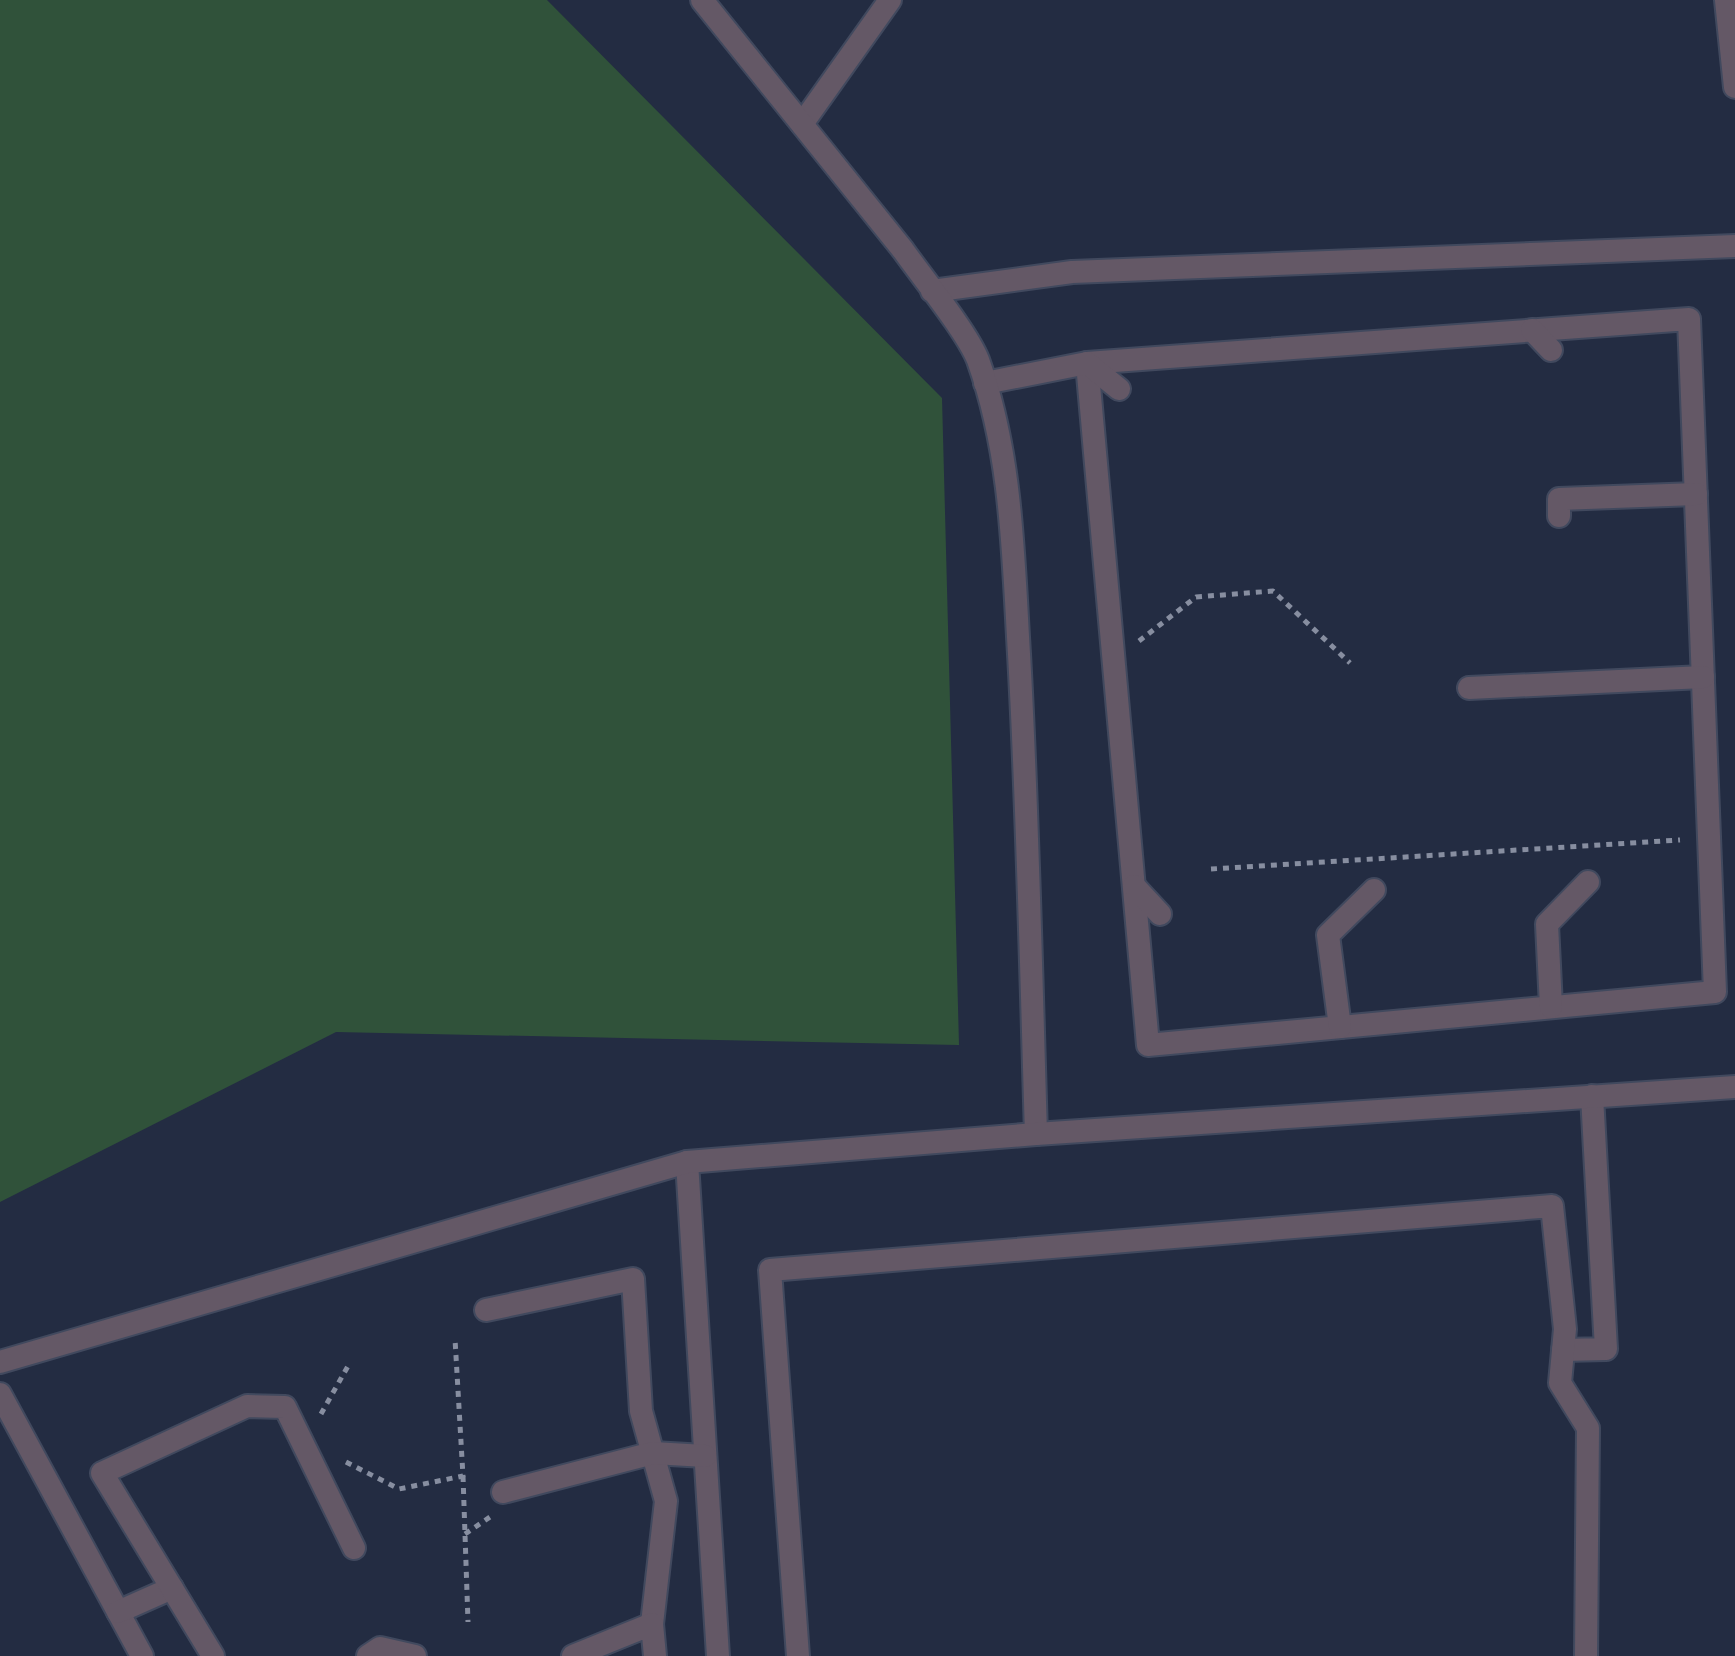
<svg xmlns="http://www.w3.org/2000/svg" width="1735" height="1656" font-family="'Times New Roman',serif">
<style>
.green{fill:#30523a}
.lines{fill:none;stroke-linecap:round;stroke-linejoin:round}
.minor-casing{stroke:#41495e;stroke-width:26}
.tertiary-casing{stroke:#41495e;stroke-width:26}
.path{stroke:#878ea0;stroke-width:5;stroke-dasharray:6 6;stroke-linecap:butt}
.minor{stroke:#645866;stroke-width:22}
.tertiary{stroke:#645866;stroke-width:22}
</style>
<rect width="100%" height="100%" fill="#232c42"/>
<!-- green -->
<path class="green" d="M0 0H547L942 398 959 1045 336 1032 0 1202Z"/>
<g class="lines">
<!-- minor casing -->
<g class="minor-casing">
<g id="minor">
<path d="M1726 0 1735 87"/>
<path d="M802 124 890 0"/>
<path d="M932 291 1072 272 1735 246"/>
<path d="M1689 319 1715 992 1148 1045 1087 363Z"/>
<path d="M1532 330 1551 350"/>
<path d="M985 383 1087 363 1119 389"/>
<path d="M1559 516V499L1696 494"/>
<path d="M1469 688 1703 677"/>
<path d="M1134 886 1160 914"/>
<path d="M1551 1007 1547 924 1588 882"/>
<path d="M1340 1027 1328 935 1374 890"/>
<path d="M687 1162 718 1656"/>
<path d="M486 1310 633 1279 641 1411 666 1501 652 1624"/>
<path d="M1563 1350 1606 1349 1592 1096"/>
<path d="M0 1394 142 1656"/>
<path d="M503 1492 653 1453 705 1456"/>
<path d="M118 1612 172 1588"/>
<path d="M213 1656 102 1473 247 1406 285 1407 354 1548"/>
<path d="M368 1656 380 1648 415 1656"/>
<path d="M573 1656 652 1624 655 1656"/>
<path d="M798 1656 770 1270 1552 1206 1565 1329 1560 1383 1588 1428 1586 1656"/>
</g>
</g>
<!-- tertiary casing -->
<g class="tertiary-casing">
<g id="tertiary">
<path d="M702 0 903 250C922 277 967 332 978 360 1012 455 1013 554 1019 654 1028 814 1031 974 1036 1134"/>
<path d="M0 1362 687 1162 1036 1134 1735 1087"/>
</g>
</g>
<!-- path -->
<g class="path">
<path d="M1139 641 1196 597 1273 591 1350 663"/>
<path d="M1211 869 1680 840"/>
<path d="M321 1414 348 1366"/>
<path d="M346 1462 399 1489 463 1476 455 1339"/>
<path d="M463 1476 468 1622"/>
<path d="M465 1534 490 1517"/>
</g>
<!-- minor -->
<use href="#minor" class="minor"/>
<!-- tertiary -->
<use href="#tertiary" class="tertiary"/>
</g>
</svg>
